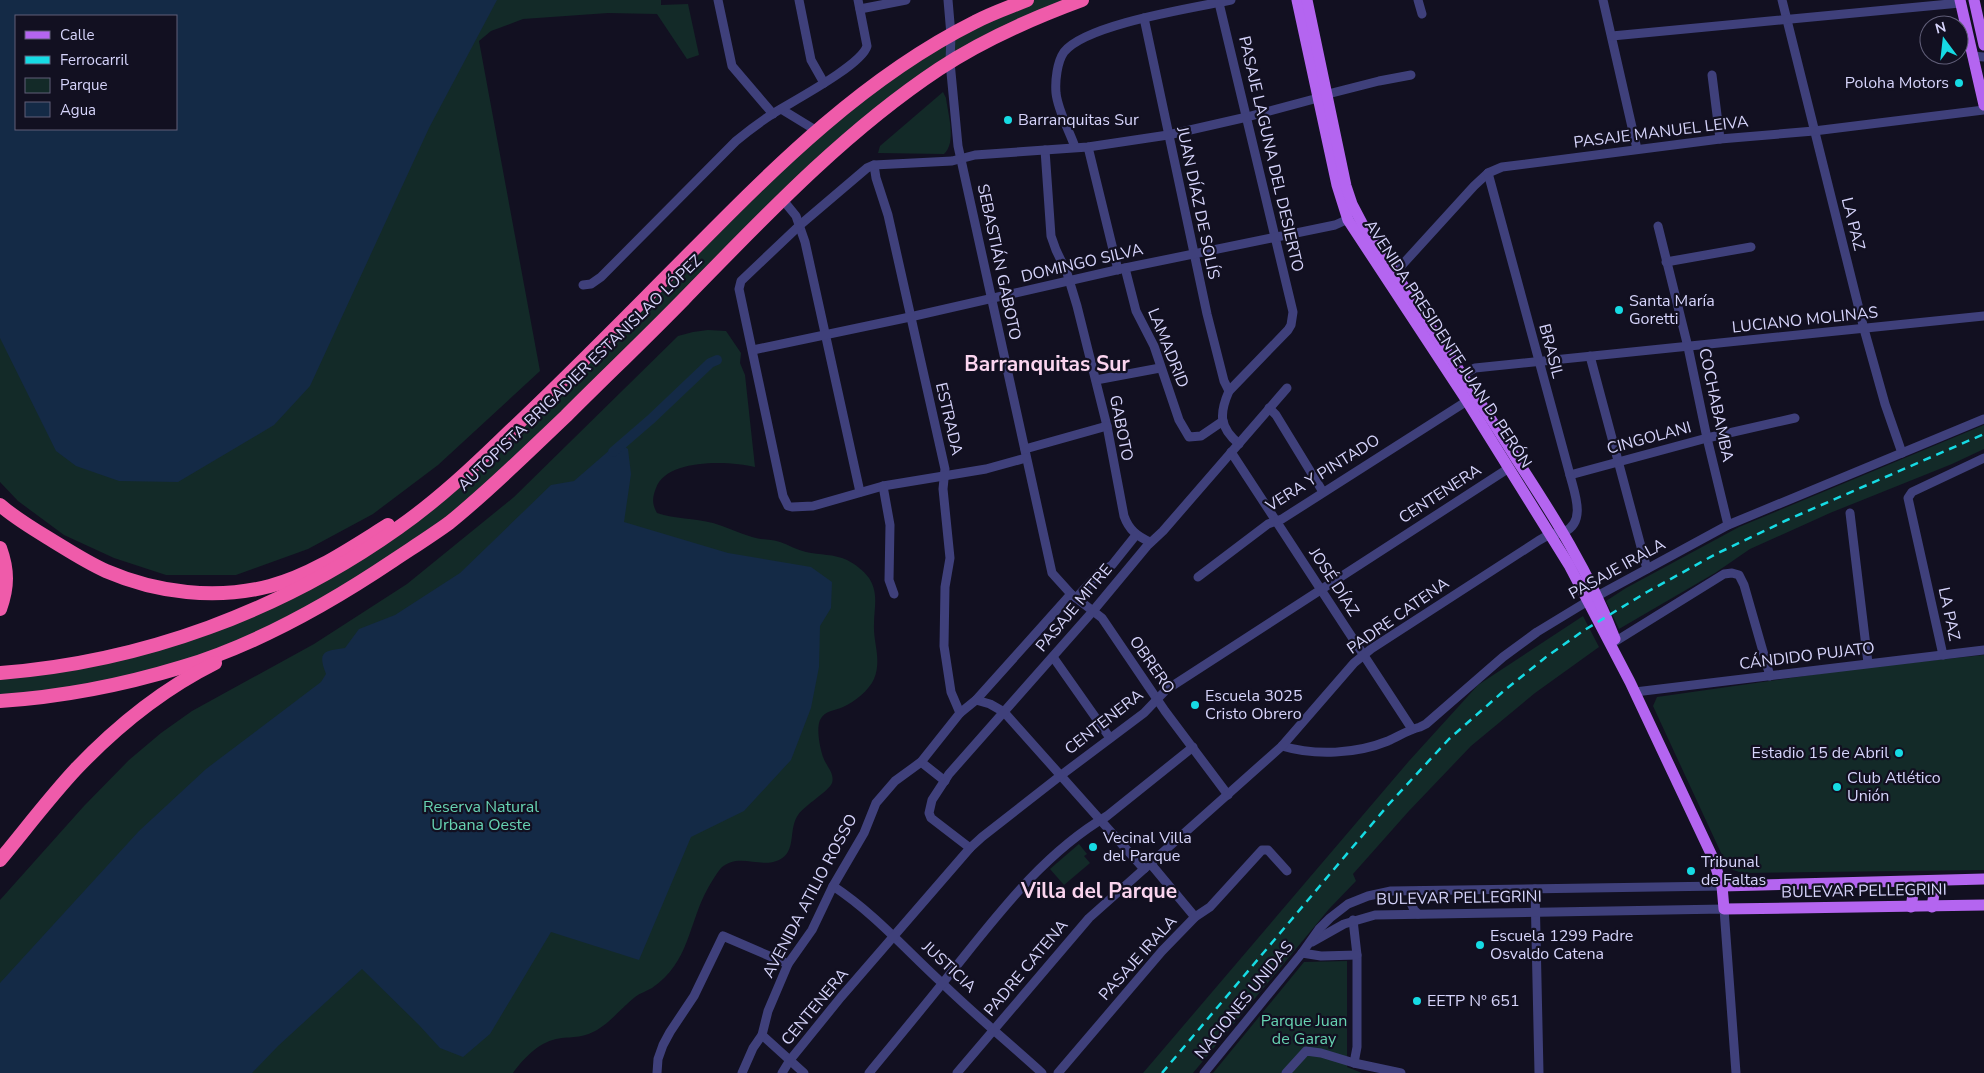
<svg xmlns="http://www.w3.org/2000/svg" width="1984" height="1073" font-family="'Nunito Sans',sans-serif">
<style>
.green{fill:#132a28;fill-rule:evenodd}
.water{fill:#142a46;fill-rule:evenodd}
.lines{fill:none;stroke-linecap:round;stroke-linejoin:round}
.canal{stroke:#142a46;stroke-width:10}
.minor{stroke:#3f407b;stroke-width:9}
.major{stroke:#b465f0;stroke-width:11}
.highway{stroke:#ef5baa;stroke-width:14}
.rail{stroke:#16dbe4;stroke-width:2.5;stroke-dasharray:8 6;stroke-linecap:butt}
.poi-dot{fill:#16dbe4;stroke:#121021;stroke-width:2}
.labels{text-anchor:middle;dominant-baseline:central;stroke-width:4.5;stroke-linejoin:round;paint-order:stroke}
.poi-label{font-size:16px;fill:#d6d4fb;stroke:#121021;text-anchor:start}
.street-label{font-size:16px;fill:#d6d4fb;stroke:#121021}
.park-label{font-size:16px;fill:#67d3b2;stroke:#121021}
.district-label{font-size:21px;font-weight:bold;fill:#fbd5ef;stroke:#121021}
</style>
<rect width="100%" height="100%" fill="#121021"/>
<!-- green -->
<g class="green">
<path d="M0 0H661V5L688 4 699 55 687 59 657 14 608 13 523 19 491 31 479 41 540 371 438 465 373 514 308 549 236 575H166L114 558 64 535 18 501 0 482ZM16 16H176V129H16Z"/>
<path d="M1027 0H1082L999 36 870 121 493 484 308 613 183 667 0 701V673L209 628 400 527 704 238 887 76Z"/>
<path d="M943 92 946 98C948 114 957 143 944 154L878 153 880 146Z"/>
<path d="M708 330 726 331 741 353 740 363 745 375 755 467C730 461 667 458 656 488 652 498 652 504 657 513 675 519 694 518 713 523 726 527 739 533 752 537 761 540 771 539 780 542 789 545 797 550 806 552 820 555 834 554 847 560 855 564 864 571 869 578 879 594 874 607 874 624 873 643 882 659 874 679 869 690 855 702 843 707 835 711 825 710 820 720 816 729 820 748 823 757 826 766 835 773 832 783 829 791 805 805 798 815 788 829 797 852 779 860 760 869 739 852 721 868 716 874 712 881 708 888 688 924 690 962 652 988 647 991 640 993 635 997 622 1007 612 1021 597 1030 581 1039 572 1036 556 1039 538 1043 523 1059 513 1073H0V900L84 806 129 760 161 733 192 711 314 644 407 584 514 497 678 336 693 332Z"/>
<path d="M1984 425V449L1952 464 1830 513 1750 549 1715 573 1619 629 1606 601 1626 588 1739 527Z"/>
<path d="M1583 616 1599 647 1535 693 1471 746 1408 812 1353 874 1356 881 1329 909 1193 1073H1143L1409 761 1478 685Z"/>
<path d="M1984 655V870L1742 873 1728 868 1653 706 1657 697 1833 672V671Z"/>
<path d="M1079 844 1087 854 1084 856 1090 863 1064 885 1050 869Z"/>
<path d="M1347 961V1067L1362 1073H1213L1304 962Z"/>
</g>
<!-- water -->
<g class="water">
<path d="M0 0H497L429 128 310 386 274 425 178 482 119 481 76 466 56 451 0 338ZM16 16H176V129H16Z"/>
<path d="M619 442 628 449 631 474 624 522 728 553 811 567 832 582 831 608 820 626 819 667 811 708 791 760 744 811 691 837 639 960 551 932 490 1034 463 1057 440 1048 419 1025 362 969 278 1046 252 1073H0V983L139 831 206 769 321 682 326 674C317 651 324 651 345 648L359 629 395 615 460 573 551 485 574 481Z"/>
</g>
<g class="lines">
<!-- canal -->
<path class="canal" d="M613 452 650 420 710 363 717 360"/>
<!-- minor -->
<g class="minor">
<path d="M718 0 732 66 773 114"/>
<path d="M799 0 811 60 824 83"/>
<path d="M948 0 951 35 950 62 958 146 1052 573 1071 594 1102 618 1165 711 1228 795"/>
<path d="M1418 0 1422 14"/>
<path d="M1603 0 1637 149"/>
<path d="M1782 0 1864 329 1885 404 1902 453"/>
<path d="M1219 3 1293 312 1291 325 1288 330 1229 391C1219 414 1219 427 1239 444"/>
<path d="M860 9 906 0"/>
<path d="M1144 18 1207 314 1224 381 1229 391"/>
<path d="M1612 36 1960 3"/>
<path d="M1972 56 1984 57"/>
<path d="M1712 75 1720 139"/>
<path d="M1328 94 1379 81 1411 75"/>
<path d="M781 109 817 131"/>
<path d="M1075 147C1069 130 1058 111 1056 93 1055 81 1057 62 1064 52 1086 24 1193 8 1231 0"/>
<path d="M1088 147 1118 270"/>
<path d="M1045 150 1051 236 1056 250 1067 273 1077 306 1107 426 1124 516C1129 530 1137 536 1150 542"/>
<path d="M874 165 876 178 888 215 945 469 943 489 950 558 945 587 944 646 951 692 960 713"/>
<path d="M783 200 796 216 805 242 860 492"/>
<path d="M1658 226 1688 347 1707 438 1728 525"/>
<path d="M1666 262 1751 247"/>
<path d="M1125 268 1136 311 1154 346 1179 420 1189 437 1201 436 1223 421"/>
<path d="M1392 276 1474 186 1488 173 1502 167 1720 139 1814 131 1984 110"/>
<path d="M583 285 591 284 601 277 736 141C748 131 760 122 774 113 793 101 862 65 867 46L858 0"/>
<path d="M753 350 910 317 1125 268 1335 225 1353 217"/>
<path d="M1590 356 1647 569"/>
<path d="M1457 378 1475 368 1984 316"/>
<path d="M1096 380 1160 368"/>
<path d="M1269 408 1276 415 1323 492"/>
<path d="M1025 449 1107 426"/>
<path d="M1231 452 1412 729"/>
<path d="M1026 458 986 469 883 486 813 506 792 507 788 506 783 496 739 289 741 281 800 225 867 168 874 165 952 161 975 155 1088 147 1168 135 1247 117 1318 98"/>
<path d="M1570 475 1707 438 1795 418"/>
<path d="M883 486 890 525 889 580 894 594"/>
<path d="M1850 513 1868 663"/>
<path d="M1198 577 1268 524 1282 519 1467 401"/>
<path d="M1076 598 1099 573 1112 565 1136 535"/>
<path d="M1616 641 1724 574 1732 573 1739 575 1744 585 1770 676"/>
<path d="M1943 655 1908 498 1912 492 1984 458"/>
<path d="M1053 657 1110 738"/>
<path d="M1635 692 1984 650"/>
<path d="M976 700 990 704 1004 712 1144 869"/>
<path d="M1282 746C1315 756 1356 754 1388 741 1399 736 1408 730 1420 727L1426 724 1503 657 1537 632 1588 601 1728 525 1984 419"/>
<path d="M921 762 945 781"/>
<path d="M970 848 931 818 929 813 932 800 949 774 1093 611 1147 546 1163 531 1287 388"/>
<path d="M1150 863 1195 917"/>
<path d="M833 886C874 913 906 950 942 983 974 1014 1009 1043 1042 1073"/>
<path d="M1535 889 1539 1073"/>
<path d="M1418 914 1414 910 1411 903 1414 895 1419 891"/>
<path d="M1353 920 1357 955V1047L1354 1063"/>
<path d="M1312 942 1344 924 1375 915 1724 909 1736 1073"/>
<path d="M1302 953 1321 956 1357 955"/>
<path d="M762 1035 804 1073"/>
<path d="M657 1073 658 1059 663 1045 670 1032 694 996 723 936 788 964"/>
<path d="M742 1073 753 1048 762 1035 768 1011 788 964 812 930 833 886 864 833 876 803 895 781 921 762 960 713 976 700 1071 594"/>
<path d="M782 1073 790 1060 841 997 970 848 982 837 1060 776 1144 713 1166 690 1509 468"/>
<path d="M869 1073C897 1039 926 1004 954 969 999 913 1044 853 1107 816L1193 747"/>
<path d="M957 1073 1089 918 1282 746 1354 663 1371 649 1538 541C1542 539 1547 535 1552 534 1556 533 1560 534 1564 532 1587 522 1574 492 1570 475L1488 173"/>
<path d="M1058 1073 1162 951 1195 917 1210 907 1262 850H1268L1287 871"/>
<path d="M1204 1073 1302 953 1319 929 1330 918 1348 904 1368 896 1391 891 1722 886"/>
<path d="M1286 1073 1306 1051 1321 1053 1354 1063 1401 1073"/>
</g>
<!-- major -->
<g class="major">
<path d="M1297 0 1337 185 1348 220 1467 401 1569 565 1630 682 1712 856 1722 886 1724 909 1984 905"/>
<path d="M1307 0 1346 186 1352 204 1363 225C1414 302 1466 379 1515 457 1553 515 1590 573 1615 639"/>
<path d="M1960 0 1984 105"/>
<path d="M1974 0 1984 45"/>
<path d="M1722 886 1984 879"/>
<path d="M1911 907 1915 882"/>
<path d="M1932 907 1936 881"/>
</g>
<!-- highway -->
<g class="highway">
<path d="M0 505C16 519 35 530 53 541 71 552 88 563 106 571 157 593 216 600 270 586 312 575 351 548 388 525"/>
<path d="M0 548C8 570 8 587 0 609"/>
<path d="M0 673C143 662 281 611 398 528 438 500 473 467 508 433 571 374 631 312 692 251 777 165 865 77 975 22 992 13 1010 7 1027 0"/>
<path d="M0 701C61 697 123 685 182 667 256 645 330 603 394 560 412 548 431 536 449 523 490 490 528 452 566 416 605 377 645 339 684 299 763 218 844 132 939 69 983 40 1033 18 1082 0"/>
<path d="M0 860C25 830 49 798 76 769 116 727 163 689 215 663"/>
</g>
<!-- rail -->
<path class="rail" d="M1162 1073 1389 804 1449 739 1506 689 1546 657 1583 631 1647 592 1716 554 1787 520 1984 434"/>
</g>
<!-- markers -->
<g class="poi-dot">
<circle cx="1959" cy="83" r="5"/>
<circle cx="1008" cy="120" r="5"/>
<circle cx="1619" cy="310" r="5"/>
<circle cx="1195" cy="705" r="5"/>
<circle cx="1899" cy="753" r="5"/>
<circle cx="1837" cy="787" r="5"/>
<circle cx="1093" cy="847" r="5"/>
<circle cx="1691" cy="871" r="5"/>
<circle cx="1480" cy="945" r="5"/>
<circle cx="1417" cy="1001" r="5"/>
</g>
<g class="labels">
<!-- poi labels -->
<g class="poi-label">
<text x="1949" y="83" text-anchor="end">Poloha Motors</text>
<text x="1018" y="120">Barranquitas Sur</text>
<text x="1629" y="301">Santa María<tspan x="1629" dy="18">Goretti</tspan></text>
<text x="1205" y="696">Escuela 3025<tspan x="1205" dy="18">Cristo Obrero</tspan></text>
<text x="1889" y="753" text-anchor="end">Estadio 15 de Abril</text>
<text x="1847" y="778">Club Atlético<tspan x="1847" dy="18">Unión</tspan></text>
<text x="1103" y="838">Vecinal Villa<tspan x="1103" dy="18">del Parque</tspan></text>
<text x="1701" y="862">Tribunal<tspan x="1701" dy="18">de Faltas</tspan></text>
<text x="1490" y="936">Escuela 1299 Padre<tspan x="1490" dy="18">Osvaldo Catena</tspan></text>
<text x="1427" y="1001">EETP Nº 651</text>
</g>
<!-- street labels -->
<g class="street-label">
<text transform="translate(1661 132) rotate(-7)">PASAJE MANUEL LEIVA</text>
<text transform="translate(1271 154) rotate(77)">PASAJE LAGUNA DEL DESIERTO</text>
<text transform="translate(1198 203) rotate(78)">JUAN DÍAZ DE SOLÍS</text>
<text transform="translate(1853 224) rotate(76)">LA PAZ</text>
<text transform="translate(999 262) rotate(78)">SEBASTIÁN GABOTO</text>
<text transform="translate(1082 263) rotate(-13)">DOMINGO SILVA</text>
<text transform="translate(1805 320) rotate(-6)">LUCIANO MOLINAS</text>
<text transform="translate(1448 344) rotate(57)">AVENIDA PRESIDENTE JUAN D. PERÓN</text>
<text transform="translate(1168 348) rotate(68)">LAMADRID</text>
<text transform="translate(1551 351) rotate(75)">BRASIL</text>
<text transform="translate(580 373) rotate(-44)">AUTOPISTA BRIGADIER ESTANISLAO LÓPEZ</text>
<text transform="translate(1716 405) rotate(78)">COCHABAMBA</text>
<text transform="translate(949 419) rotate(77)">ESTRADA</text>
<text transform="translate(1121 428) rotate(79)">GABOTO</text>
<text transform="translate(1649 438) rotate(-15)">CINGOLANI</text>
<text transform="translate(1323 473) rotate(-32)">VERA Y PINTADO</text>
<text transform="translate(1440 494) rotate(-33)">CENTENERA</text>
<text transform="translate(1617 569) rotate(-29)">PASAJE IRALA</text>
<text transform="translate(1334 582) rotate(57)">JOSÉ DÍAZ</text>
<text transform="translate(1074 608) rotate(-50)">PASAJE MITRE</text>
<text transform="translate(1949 614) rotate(78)">LA PAZ</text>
<text transform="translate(1398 616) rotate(-35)">PADRE CATENA</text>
<text transform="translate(1807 656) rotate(-7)">CÁNDIDO PUJATO</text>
<text transform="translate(1152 665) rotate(55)">OBRERO</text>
<text transform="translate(1104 722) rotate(-38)">CENTENERA</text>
<text transform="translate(1864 891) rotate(-1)">BULEVAR PELLEGRINI</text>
<text transform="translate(810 896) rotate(-62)">AVENIDA ATILIO ROSSO</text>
<text transform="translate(1459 898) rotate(-1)">BULEVAR PELLEGRINI</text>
<text transform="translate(1138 958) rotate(-48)">PASAJE IRALA</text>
<text transform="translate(949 967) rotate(43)">JUSTICIA</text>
<text transform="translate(1026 968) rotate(-50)">PADRE CATENA</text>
<text transform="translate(1244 1000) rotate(-51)">NACIONES UNIDAS</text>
<text transform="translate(815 1007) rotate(-50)">CENTENERA</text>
</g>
<!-- park labels -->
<g class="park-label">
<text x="481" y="807">Reserva Natural<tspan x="481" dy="18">Urbana Oeste</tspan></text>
<text x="1304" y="1021">Parque Juan<tspan x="1304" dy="18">de Garay</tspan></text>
</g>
<!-- district labels -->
<g class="district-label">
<text x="1047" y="364">Barranquitas Sur</text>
<text x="1099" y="891">Villa del Parque</text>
</g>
</g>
<!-- legend -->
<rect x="15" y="15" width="162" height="115" fill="#121021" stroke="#605e78"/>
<rect x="25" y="31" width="25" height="8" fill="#b465f0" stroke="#605e78"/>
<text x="60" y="40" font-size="15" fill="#d6d4fb">Calle</text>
<rect x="25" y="56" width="25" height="8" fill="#16dbe4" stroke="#605e78"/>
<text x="60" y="65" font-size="15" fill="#d6d4fb">Ferrocarril</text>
<rect x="25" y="78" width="25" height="15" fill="#132a28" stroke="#605e78"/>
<text x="60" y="90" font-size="15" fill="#d6d4fb">Parque</text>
<rect x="25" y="102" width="25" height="15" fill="#142a46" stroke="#605e78"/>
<text x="60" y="115" font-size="15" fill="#d6d4fb">Agua</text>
<!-- north arrow -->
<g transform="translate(1944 40) rotate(345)"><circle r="24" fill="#121021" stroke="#605e78"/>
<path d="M0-4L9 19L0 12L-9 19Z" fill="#16dbe4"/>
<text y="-8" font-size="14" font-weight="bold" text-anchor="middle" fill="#d6d4fb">N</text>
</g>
</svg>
